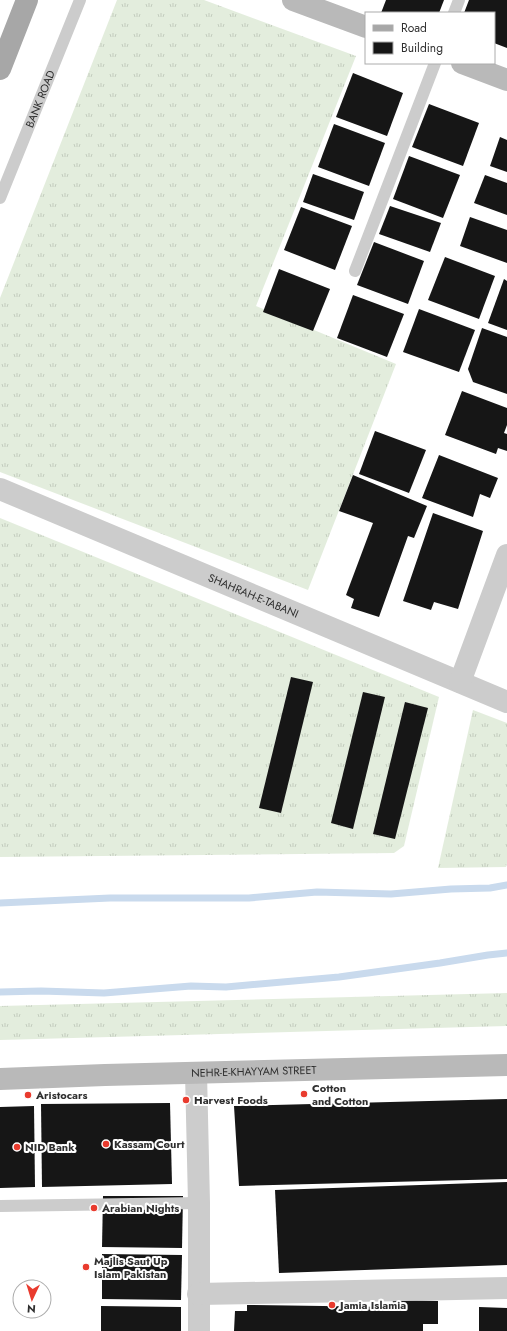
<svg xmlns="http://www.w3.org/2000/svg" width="507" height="1331" font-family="Jost,sans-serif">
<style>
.grass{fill:url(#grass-tufts)}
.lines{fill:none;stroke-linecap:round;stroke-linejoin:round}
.stream{stroke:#c9daed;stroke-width:7}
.building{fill:#161616}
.lane{stroke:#ccc;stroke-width:12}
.street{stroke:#ccc;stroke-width:22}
.secondary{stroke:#b9b9b9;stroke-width:22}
.primary{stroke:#a7a7a7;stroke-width:22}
.poi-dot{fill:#e93b2e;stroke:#fff;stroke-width:1.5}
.labels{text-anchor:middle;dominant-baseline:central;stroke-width:4;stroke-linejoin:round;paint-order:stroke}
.street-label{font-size:11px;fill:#2f2f2f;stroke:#fff}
.poi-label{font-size:11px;font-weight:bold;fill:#2f2f2f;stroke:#fff;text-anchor:start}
</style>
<defs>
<pattern id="grass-tufts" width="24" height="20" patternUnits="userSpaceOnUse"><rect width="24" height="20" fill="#e3eddd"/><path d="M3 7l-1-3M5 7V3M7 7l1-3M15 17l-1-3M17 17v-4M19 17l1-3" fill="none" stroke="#c3ccbe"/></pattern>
</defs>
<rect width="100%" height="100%" fill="#fff"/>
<!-- grass -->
<g class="grass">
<path d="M117 0H204L356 56 256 306 396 364 308 590 0 472V298Z"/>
<path d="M0 518 439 697 404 846 394 853 0 857Z"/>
<path d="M473 710 507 723V863L506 867 438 868Z"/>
<path d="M507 993V1026L0 1040V1006Z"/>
</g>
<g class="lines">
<!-- stream -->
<g class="stream">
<path d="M0 903 110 898H249L317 892 391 894 451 889 490 888 507 885"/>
<path d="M0 992 41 991 104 993 191 986 226 987 339 977 440 963 488 955 507 953"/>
</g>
</g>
<!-- building -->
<g class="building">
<path d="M386 0H444L439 13H381Z"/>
<path d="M469 0H507V48L494 43V13H464Z"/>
<path d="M353 73 403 93 387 136 336 117Z"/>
<path d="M429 104 479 123 463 166 412 147Z"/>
<path d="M334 124 385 143 369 186 318 167Z"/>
<path d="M500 137 507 140V172L490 166Z"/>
<path d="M409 156 460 175 443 218 393 199Z"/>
<path d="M313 174 364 192 354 220 303 202Z"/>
<path d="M485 175 507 183V215L474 203Z"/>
<path d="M390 206 441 223 430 252 379 234Z"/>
<path d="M301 207 352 226 335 270 284 250Z"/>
<path d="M470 217 507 230V263L460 246Z"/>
<path d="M374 242 424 261 408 304 357 285Z"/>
<path d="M445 257 495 276 479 319 428 300Z"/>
<path d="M279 269 330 289 313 331 263 312Z"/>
<path d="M504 279 507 281V330L488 323Z"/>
<path d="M353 295 404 314 387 357 337 338Z"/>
<path d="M419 309 475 330 459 372 403 352Z"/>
<path d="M482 328 507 337V394L473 382 468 369Z"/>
<path d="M462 391 507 408V425L504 433 507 434V451L498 448 496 454 445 435Z"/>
<path d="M375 431 426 450 409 493 359 474Z"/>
<path d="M439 455 498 478 490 498 480 494 473 517 422 498Z"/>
<path d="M353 475 427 506 414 538 408 536 379 617 351 608 354 599 346 595 373 523 339 511Z"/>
<path d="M433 513 483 531 458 609 434 602 431 610 403 601Z"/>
<path d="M291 677 313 682 281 813 259 808Z"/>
<path d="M363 692 385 697 353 829 331 823Z"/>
<path d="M405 702 428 708 395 839 373 834Z"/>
<path d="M507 1099V1179L239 1186 234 1106Z"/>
<path d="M170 1103 172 1184 42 1187 41 1104Z"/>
<path d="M34 1106 35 1187 0 1188V1107Z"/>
<path d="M507 1182V1265L279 1273 275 1190Z"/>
<path d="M103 1196H183L182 1248 102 1247Z"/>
<path d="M102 1254 182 1255 181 1300 102 1299Z"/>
<path d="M393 1300 438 1301V1324H423V1331H234L235 1311H247V1305L392 1307Z"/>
<path d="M101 1306 181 1307V1331H101Z"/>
<path d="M479 1307 507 1308V1331H479Z"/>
</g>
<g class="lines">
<!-- lane -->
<g class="lane">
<path d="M454 13 459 0"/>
<path id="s1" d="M0 198 80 0"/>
<path d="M355 271 435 63"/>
<path d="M0 1206 199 1203"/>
</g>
<!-- street -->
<g class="street">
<path id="s2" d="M0 489 507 702"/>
<path d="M460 682 507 555"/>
<path d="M196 1073 199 1203V1331"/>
<path d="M198 1294 507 1288"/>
</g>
<!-- secondary -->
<g class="secondary">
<path d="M293 0 366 27"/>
<path d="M462 63 507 80"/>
<path id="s3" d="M0 1079 105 1075 507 1065"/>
</g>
<!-- primary -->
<path class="primary" d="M0 69 27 0"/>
</g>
<!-- markers -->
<g class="poi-dot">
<circle cx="304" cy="1094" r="4"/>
<circle cx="28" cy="1095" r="4"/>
<circle cx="186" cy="1100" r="4"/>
<circle cx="106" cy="1144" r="4"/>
<circle cx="17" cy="1147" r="4"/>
<circle cx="94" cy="1208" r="4"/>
<circle cx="86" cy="1267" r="4"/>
<circle cx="332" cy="1305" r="4"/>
</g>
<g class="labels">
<!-- street labels -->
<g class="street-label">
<text stroke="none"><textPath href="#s1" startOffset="107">BANK ROAD</textPath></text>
<text stroke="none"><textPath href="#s2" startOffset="275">SHAHRAH-E-TABANI</textPath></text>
<text stroke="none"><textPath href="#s3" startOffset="254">NEHR-E-KHAYYAM STREET</textPath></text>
</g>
<!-- poi labels -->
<g class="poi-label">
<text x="312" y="1088">Cotton<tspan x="312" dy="13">and Cotton</tspan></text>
<text x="36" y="1095">Aristocars</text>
<text x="194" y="1100">Harvest Foods</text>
<text x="114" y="1144">Kassam Court</text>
<text x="25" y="1147">NID Bank</text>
<text x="102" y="1208">Arabian Nights</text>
<text x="94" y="1261">Majlis Saut Up<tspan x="94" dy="13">Islam Pakistan</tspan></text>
<text x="340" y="1305">Jamia Islamia</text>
</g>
</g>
<!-- legend -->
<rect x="365" y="12" width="130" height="52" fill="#ffffff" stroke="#acacac"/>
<rect x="373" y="25" width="20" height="6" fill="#a7a7a7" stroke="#acacac"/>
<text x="401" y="32" font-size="12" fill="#2f2f2f">Road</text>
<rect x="373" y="42" width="20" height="12" fill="#161616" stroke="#acacac"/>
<text x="401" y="52" font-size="12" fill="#2f2f2f">Building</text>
<!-- north arrow -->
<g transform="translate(32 1299) rotate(184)"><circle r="19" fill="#ffffff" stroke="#acacac"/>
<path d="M0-3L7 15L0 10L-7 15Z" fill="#e93b2e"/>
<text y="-6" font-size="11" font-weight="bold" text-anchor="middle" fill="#2f2f2f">N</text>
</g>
</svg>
